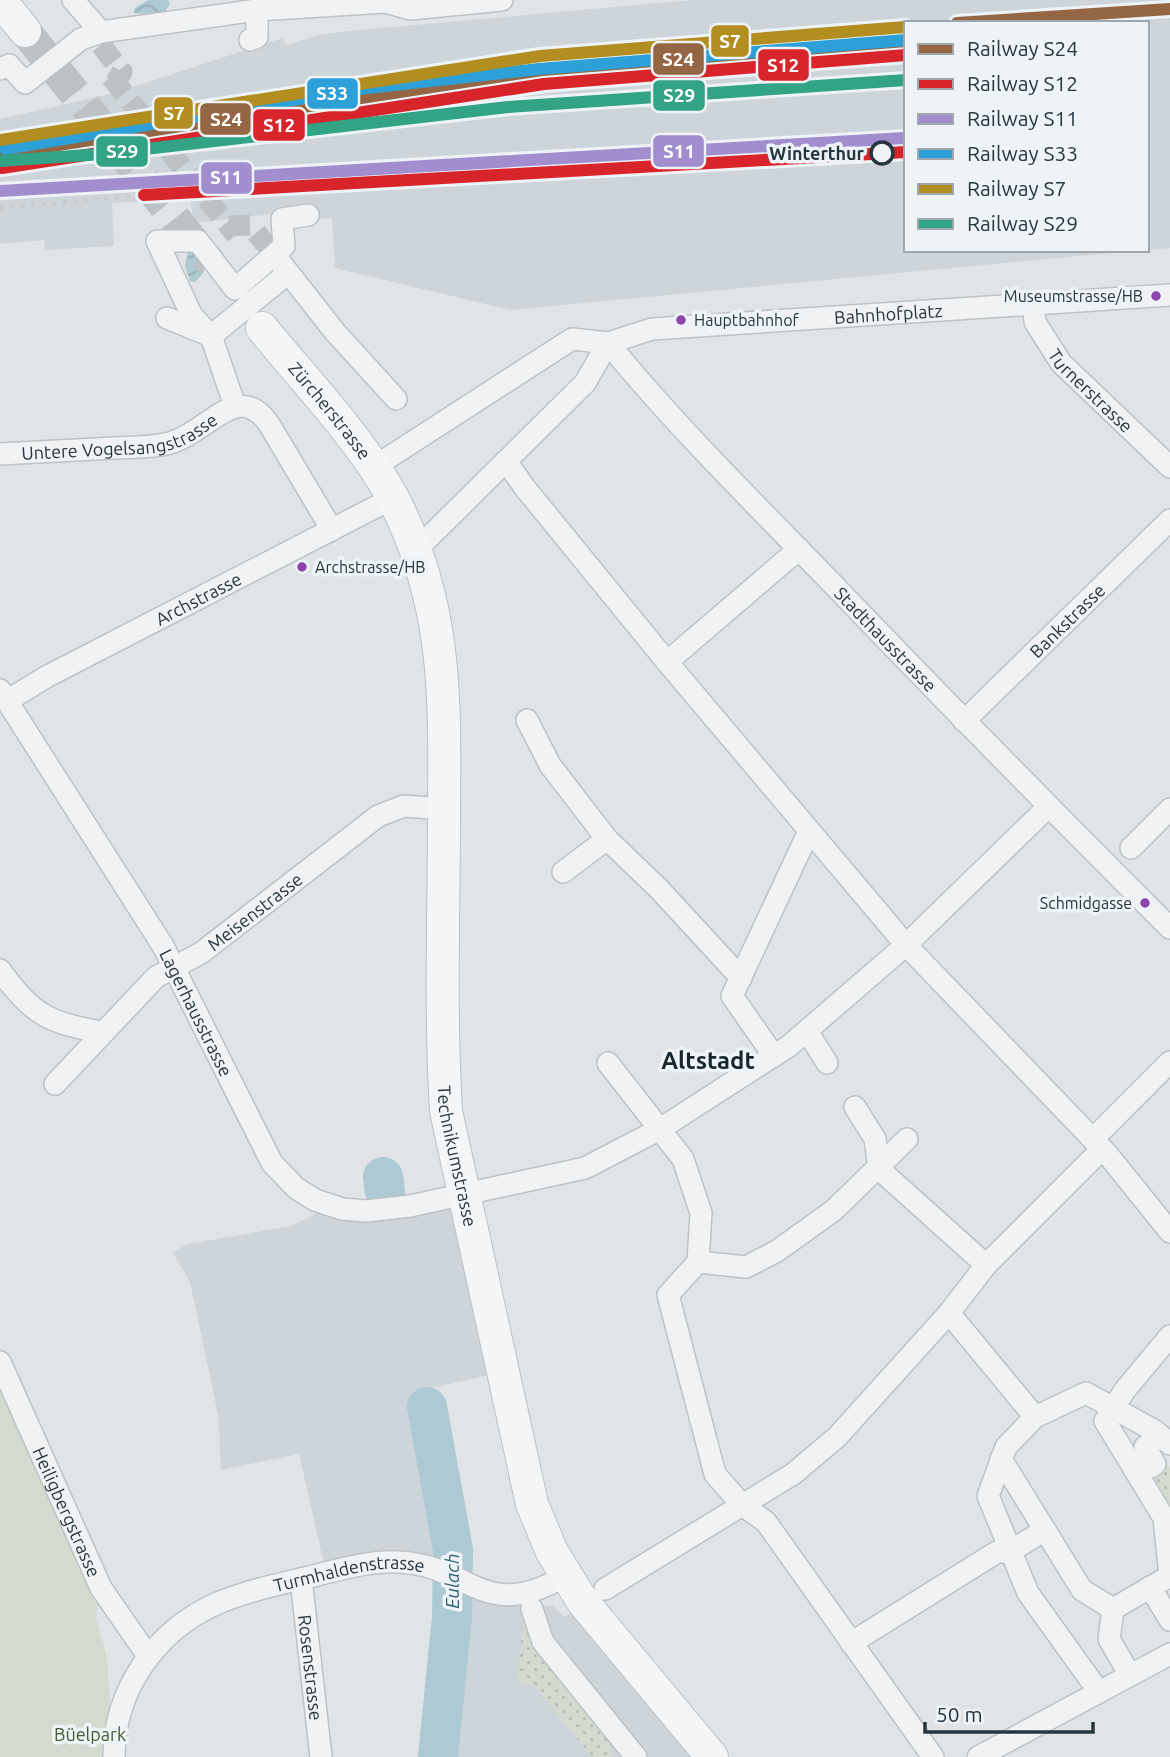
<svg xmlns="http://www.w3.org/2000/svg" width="1170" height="1757" font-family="Ubuntu,sans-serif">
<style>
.built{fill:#ced5da}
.grass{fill:url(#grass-dots)}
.green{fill:#d3dbd1}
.water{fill:url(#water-waves)}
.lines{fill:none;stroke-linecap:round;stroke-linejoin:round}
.river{stroke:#adc9d3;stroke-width:40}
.street-tunnel{stroke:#bbc1c5;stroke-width:21;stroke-dasharray:21 10;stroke-linecap:butt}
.primary-tunnel{stroke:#bbc1c5;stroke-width:32;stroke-dasharray:32 16;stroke-linecap:butt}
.street-casing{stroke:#bec2c4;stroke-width:24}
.primary-casing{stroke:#bdc1c4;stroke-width:34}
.street{stroke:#f0f2f3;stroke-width:21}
.primary{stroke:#f4f5f6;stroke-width:32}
.rail{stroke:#c9ccce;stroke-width:5;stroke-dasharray:3.5 7;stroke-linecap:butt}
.rail-1-casing{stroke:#edf3f6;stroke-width:18}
.rail-2-casing{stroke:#edf3f6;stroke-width:18}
.rail-3-casing{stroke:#edf3f6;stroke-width:18}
.rail-4-casing{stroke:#edf3f6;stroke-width:18}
.rail-5-casing{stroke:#edf3f6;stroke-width:18}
.rail-6-casing{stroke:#edf3f6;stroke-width:18}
.rail-1{stroke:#946644;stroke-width:12}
.rail-2{stroke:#d8242b;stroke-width:12}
.rail-3{stroke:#a28dcf;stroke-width:12}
.rail-4{stroke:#2da1d7;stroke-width:12}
.rail-5{stroke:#b28e21;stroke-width:12}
.rail-6{stroke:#32a384;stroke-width:12}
.stop-dot{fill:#edf3f6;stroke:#263640;stroke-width:3.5}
.bus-dot{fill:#8e44ad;stroke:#edf3f6;stroke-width:2.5}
.labels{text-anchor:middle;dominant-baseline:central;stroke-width:7;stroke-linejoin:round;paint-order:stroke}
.bus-label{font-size:16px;fill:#263640;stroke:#edf3f6;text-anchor:end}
.stop-label{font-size:18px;font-weight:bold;fill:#263640;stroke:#edf3f6;text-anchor:end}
.street-label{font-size:18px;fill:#263640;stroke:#edf3f6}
.park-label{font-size:18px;fill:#455d33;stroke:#edf3f6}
.water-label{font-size:19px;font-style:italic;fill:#2e6176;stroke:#edf3f6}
.district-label{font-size:24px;font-weight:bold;fill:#192731;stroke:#edf3f6}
.line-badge{stroke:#edf3f6;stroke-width:2.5}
.badge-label{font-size:19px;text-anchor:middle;font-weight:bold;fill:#fff}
</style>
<defs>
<pattern id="grass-dots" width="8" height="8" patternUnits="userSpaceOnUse" patternTransform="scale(1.75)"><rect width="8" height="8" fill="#d3dbd1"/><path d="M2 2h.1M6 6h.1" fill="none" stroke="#b5bdb4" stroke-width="1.8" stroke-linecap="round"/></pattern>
<pattern id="water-waves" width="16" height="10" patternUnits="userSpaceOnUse" patternTransform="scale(1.75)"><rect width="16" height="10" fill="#adc9d3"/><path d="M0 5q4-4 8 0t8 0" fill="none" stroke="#95adb6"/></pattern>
</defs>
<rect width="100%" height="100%" fill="#e0e4e6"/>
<!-- built -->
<g class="built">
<path d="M692 0H1170V248L1147 250V23H906V250H1142L510 310 335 268 332 218 308 220V210L194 223 190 198 112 203 114 246 45 250 44 240 0 244V119L114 93 283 38 286 45 323 34 359 30Z"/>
<path d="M464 1194 502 1372 423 1390 453 1550 463 1583 528 1606H553L565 1617 583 1602 712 1757H448L461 1599 422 1565 326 1573 299 1454 221 1470 218 1415 194 1300 189 1280 173 1252 188 1244 292 1226 331 1206Z"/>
</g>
<!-- grass -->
<g class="grass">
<path d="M1156 1445 1170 1468V1516L1148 1479 1166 1469 1155 1451Z"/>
<path d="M443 1574 461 1599 448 1757H421L423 1745 431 1744Z"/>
<path d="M523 1618H531L540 1655 546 1664 611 1743 613 1757H592L534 1686 518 1681Z"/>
</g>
<!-- green -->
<path class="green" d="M0 1373 101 1588 96 1617 107 1658 114 1757H0Z"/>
<!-- water -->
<g class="water">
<path d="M148 0H168L170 4 162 15 134 13 135 8Z"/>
<path d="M197 245 204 272 195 282 190 281 185 266 189 247Z"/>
</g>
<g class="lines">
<!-- river -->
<g class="river">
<path d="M383 1177 385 1191"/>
<path d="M427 1407 453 1550 452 1617 438 1757"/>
</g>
<!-- street-tunnel -->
<g class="street-tunnel">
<path d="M101 45 122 72 115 83"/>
<path d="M111 77 236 235"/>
<path d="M229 226 250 225 272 252"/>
</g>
<!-- primary-tunnel -->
<path class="primary-tunnel" d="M25 31 211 264"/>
<!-- street casing -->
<g class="street-casing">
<g id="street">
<path d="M73 0 101 32"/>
<path d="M250 40 257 37V10"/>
<path d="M0 69 9 65 25 83 81 39 101 32 257 10 385 2 410 9 502 0"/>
<path d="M280 262 335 332 396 399"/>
<path d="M288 273 211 336 192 316 157 241H198L235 289 284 246 282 219 308 215"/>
<path id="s1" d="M1033 303 1035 322 1061 363 1170 467"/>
<path d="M167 318 211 336 235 406"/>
<path id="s2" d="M608 343C675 425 751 500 825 576 939 695 1054 812 1170 928"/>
<path id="s3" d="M0 454C38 452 76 450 114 448 133 447 155 448 173 442 210 430 238 380 269 424L332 530"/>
<path d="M506 461 525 488 667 662 906 945 1108 1155 1170 1232"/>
<path id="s4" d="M374 467 572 339 608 343 652 329 1170 295"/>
<path d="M416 550 585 383 608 343"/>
<path d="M667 662 799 549"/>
<path id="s5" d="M0 690 163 946 272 1163 296 1188 315 1200 342 1209 366 1211 410 1206 585 1168 660 1129 789 1046 906 945 1048 807"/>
<path id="s6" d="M7 701 46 677 393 498"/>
<path d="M527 720 550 765 607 839"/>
<path id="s7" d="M964 721 1170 520"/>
<path d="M1131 848 1170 809"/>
<path d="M563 872 607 839 659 889 741 978"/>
<path d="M0 970C31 1014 51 1025 104 1032"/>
<path d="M807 1031 827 1063"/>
<path d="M774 1056 732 996 809 831"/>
<path d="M608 1063 683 1159 701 1213 698 1262 668 1295 715 1474 741 1504 766 1522 933 1757"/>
<path id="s8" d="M55 1084 156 977 201 953 378 816 404 806 444 809"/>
<path d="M855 1107 875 1139 879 1169"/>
<path d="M1093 1139 1170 1062"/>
<path d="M879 1169 986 1265"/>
<path d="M698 1262 746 1267 777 1251 834 1210 907 1139"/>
<path d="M949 1313 1035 1417"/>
<path id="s9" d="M0 1362 101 1588 148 1656"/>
<path d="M1001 1459 1082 1590 1113 1609 1170 1576 1164 1518 1105 1421 1125 1390 1170 1336"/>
<path d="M1151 1467 1155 1464 1145 1447 1161 1436"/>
<path id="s10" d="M301 1579 321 1757"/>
<path d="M1150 1587 1170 1620"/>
<path d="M605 1589 793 1474 837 1437 949 1313 986 1265 1102 1149"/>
<path d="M532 1609 543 1642 636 1757"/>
<path d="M1113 1609 1109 1639 1130 1675"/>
<path d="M851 1643 997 1552H1009L1045 1530"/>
<path d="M1099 1692 1028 1593 988 1496 1006 1447 1035 1417 1086 1393 1155 1431 1170 1444"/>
<path id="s11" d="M114 1757C114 1690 156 1630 218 1603 246 1591 276 1585 305 1578 334 1571 370 1560 399 1562 470 1565 483 1624 565 1576"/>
<path d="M978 1757 1170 1654"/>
</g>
</g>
<!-- primary casing -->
<g class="primary-casing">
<g id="primary">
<path d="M0 0 25 31"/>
<path id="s12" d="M262 328C305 381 363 441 394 500 447 605 445 697 444 810 444 910 440 1011 446 1111L532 1504 552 1552 583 1602 712 1757"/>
</g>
</g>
<!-- street -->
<use href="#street" class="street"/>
<!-- primary -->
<use href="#primary" class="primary"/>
<!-- rail -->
<path class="rail" d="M0 208 131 196"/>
<!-- rail-1 casing -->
<g class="rail-1-casing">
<g id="rail-1">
<path d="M957 23 1170 9"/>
<path d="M0 154 542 70 906 41"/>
</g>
</g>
<!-- rail-2 casing -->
<g class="rail-2-casing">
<g id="rail-2">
<path d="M2 168 544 84 906 55"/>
<path d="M144 195 906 152"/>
</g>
</g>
<!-- rail-3 casing -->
<g class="rail-3-casing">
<path id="rail-3" d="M0 191 905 138"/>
</g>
<!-- rail-4 casing -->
<g class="rail-4-casing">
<path id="rail-4" d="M5 149 358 89 539 69 906 40"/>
</g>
<!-- rail-5 casing -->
<g class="rail-5-casing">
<path id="rail-5" d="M0 140 540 56 905 27"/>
</g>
<!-- rail-6 casing -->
<g class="rail-6-casing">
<path id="rail-6" d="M0 161 102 154 508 107 906 80"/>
</g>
<!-- rail-1 -->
<use href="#rail-1" class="rail-1"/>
<!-- rail-2 -->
<use href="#rail-2" class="rail-2"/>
<!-- rail-3 -->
<use href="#rail-3" class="rail-3"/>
<!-- rail-4 -->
<use href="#rail-4" class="rail-4"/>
<!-- rail-5 -->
<use href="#rail-5" class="rail-5"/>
<!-- rail-6 -->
<use href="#rail-6" class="rail-6"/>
</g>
<!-- markers -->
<circle class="stop-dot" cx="882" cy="153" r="11"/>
<g class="bus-dot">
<circle cx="1156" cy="296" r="6"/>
<circle cx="681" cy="320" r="6"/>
<circle cx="302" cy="567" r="6"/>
<circle cx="1145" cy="903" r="6"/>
</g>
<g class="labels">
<!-- bus labels -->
<g class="bus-label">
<text x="1143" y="296">Museumstrasse/HB</text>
<text x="694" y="320" text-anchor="start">Hauptbahnhof</text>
<text x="315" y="567" text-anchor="start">Archstrasse/HB</text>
<text x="1132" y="903">Schmidgasse</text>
</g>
<!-- stop labels -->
<g class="stop-label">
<text x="864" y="153">Winterthur</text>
</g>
<!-- street labels -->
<g class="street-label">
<text stroke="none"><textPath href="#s4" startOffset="555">Bahnhofplatz</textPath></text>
<text stroke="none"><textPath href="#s1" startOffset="108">Turnerstrasse</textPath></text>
<text stroke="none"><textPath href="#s12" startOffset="107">Zürcherstrasse</textPath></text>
<text stroke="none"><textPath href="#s3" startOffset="122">Untere Vogelsangstrasse</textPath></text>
<text stroke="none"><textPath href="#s6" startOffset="217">Archstrasse</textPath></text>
<text stroke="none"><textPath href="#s7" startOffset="144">Bankstrasse</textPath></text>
<text stroke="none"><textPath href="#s2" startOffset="406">Stadthausstrasse</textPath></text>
<text stroke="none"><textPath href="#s8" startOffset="266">Meisenstrasse</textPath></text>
<text stroke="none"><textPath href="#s5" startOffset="378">Lagerhausstrasse</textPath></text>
<text stroke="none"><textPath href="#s12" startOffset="882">Technikumstrasse</textPath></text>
<text stroke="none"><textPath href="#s9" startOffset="164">Heiligbergstrasse</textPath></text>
<text stroke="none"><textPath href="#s11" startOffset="332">Turmhaldenstrasse</textPath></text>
<text stroke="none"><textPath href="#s10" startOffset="89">Rosenstrasse</textPath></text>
</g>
<!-- park labels -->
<g class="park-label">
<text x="90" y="1734">Büelpark</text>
</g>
<!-- water labels -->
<g class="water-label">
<text transform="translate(452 1581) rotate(-90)">Eulach</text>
</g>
<!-- district labels -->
<g class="district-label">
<text x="708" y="1060">Altstadt</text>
</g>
</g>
<g class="line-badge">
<rect x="710" y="24" width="40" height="34" rx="7" fill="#b28e21"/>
<rect x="652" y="42" width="53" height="34" rx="7" fill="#946644"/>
<rect x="757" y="48" width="53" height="34" rx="7" fill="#d8242b"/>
<rect x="306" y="77" width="53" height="33" rx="7" fill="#2da1d7"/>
<rect x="652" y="79" width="54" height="33" rx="7" fill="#32a384"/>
<rect x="153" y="96" width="41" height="34" rx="7" fill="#b28e21"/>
<rect x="199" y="102" width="53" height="34" rx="7" fill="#946644"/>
<rect x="252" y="108" width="54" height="34" rx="7" fill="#d8242b"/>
<rect x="652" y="134" width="53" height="34" rx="7" fill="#a28dcf"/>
<rect x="95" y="135" width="54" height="33" rx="7" fill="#32a384"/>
<rect x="200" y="161" width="53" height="34" rx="7" fill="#a28dcf"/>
</g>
<g class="badge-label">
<text x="730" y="48">S7</text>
<text x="678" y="66">S24</text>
<text x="783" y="72">S12</text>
<text x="332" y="100">S33</text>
<text x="679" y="102">S29</text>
<text x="174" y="120">S7</text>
<text x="226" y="126">S24</text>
<text x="279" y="132">S12</text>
<text x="679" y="158">S11</text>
<text x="122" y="158">S29</text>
<text x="226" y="184">S11</text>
</g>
<!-- legend -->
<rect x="904" y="21" width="245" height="231" fill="#edf3f6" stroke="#9da7ad" stroke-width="2"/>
<rect x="918" y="44" width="35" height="10" fill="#946644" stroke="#9da7ad" stroke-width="2"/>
<text x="967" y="56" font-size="21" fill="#263640">Railway S24</text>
<rect x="918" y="79" width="35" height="10" fill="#d8242b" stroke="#9da7ad" stroke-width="2"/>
<text x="967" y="91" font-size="21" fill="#263640">Railway S12</text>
<rect x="918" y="114" width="35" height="10" fill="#a28dcf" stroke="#9da7ad" stroke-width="2"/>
<text x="967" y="126" font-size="21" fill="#263640">Railway S11</text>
<rect x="918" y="149" width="35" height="10" fill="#2da1d7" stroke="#9da7ad" stroke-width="2"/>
<text x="967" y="161" font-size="21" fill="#263640">Railway S33</text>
<rect x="918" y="184" width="35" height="10" fill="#b28e21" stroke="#9da7ad" stroke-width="2"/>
<text x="967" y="196" font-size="21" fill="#263640">Railway S7</text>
<rect x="918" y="219" width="35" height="10" fill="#32a384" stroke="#9da7ad" stroke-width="2"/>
<text x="967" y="231" font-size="21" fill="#263640">Railway S29</text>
<!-- scale -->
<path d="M925 1722v10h168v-10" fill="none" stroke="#263640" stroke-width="3.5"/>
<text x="936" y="1722" font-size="21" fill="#263640" stroke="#edf3f6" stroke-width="5" paint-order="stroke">50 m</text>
</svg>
